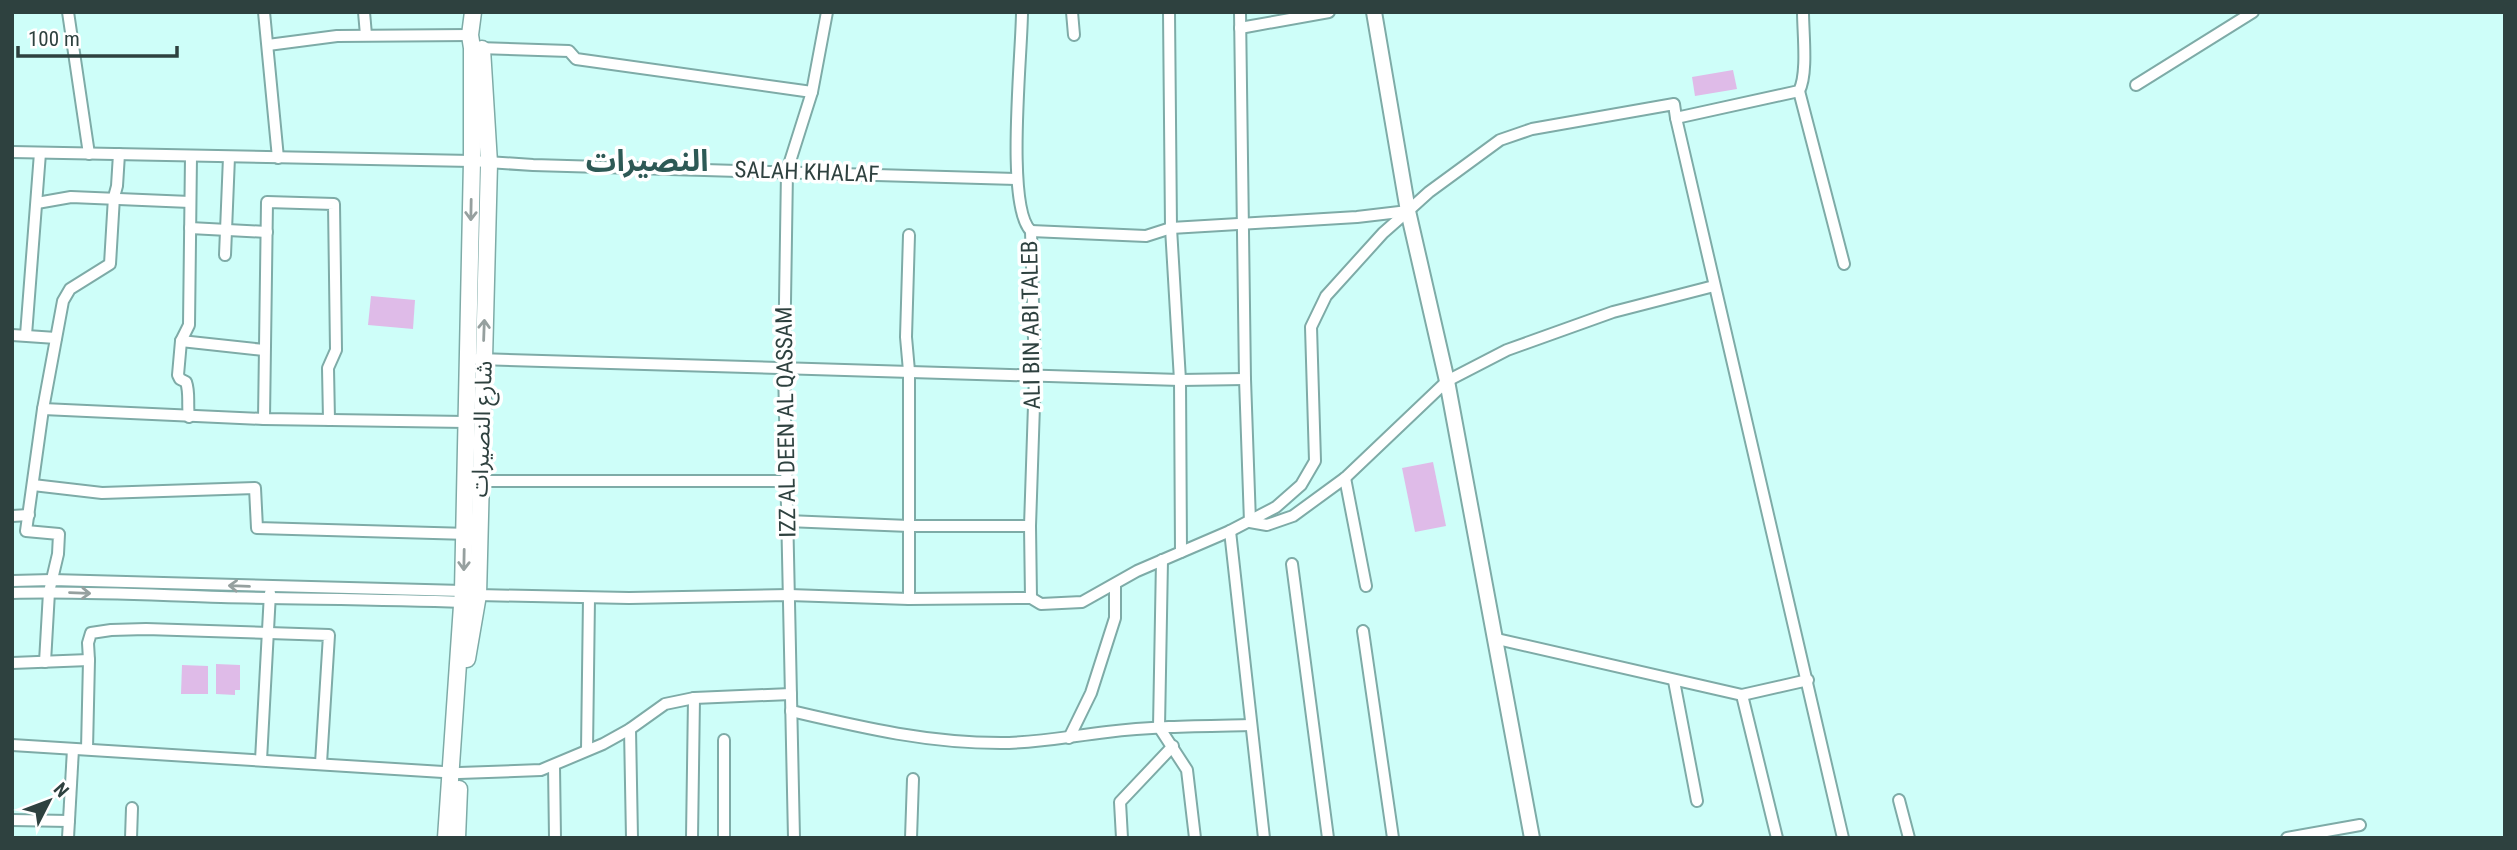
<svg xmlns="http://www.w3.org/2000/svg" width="2517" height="850" font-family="'Roboto Condensed','Noto Sans Arabic',sans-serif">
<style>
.green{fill:#dfbbe8}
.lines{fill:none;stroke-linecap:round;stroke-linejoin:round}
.minor-casing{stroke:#7eaba7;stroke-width:14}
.tertiary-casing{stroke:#7eaba7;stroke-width:18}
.secondary-casing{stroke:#7eaba7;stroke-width:19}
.minor{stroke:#fff;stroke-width:10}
.tertiary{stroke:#fff;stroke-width:14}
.secondary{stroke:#fff;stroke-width:16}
.oneway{stroke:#96a09f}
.labels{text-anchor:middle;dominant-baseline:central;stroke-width:7;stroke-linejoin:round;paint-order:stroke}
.street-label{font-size:23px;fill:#2e413f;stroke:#fff}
.district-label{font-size:30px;font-weight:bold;fill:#2d5955;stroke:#fff}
</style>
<rect width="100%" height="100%" fill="#cefef9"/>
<!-- green -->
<g class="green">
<path d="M1733 70 1737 89 1695 96 1692 77Z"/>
<path d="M371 296 415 300 413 329 368 325Z"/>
<path d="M1433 462 1446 526 1415 532 1402 468Z"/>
<path d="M216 664 240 665V690H235V695L216 694Z"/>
<path d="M182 665 208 666V694H181Z"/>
</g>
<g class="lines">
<!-- minor casing -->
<g class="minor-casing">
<g id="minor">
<path d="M68 12 89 154"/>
<path d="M264 12 278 158"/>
<path d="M364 12 366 35"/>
<path d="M1022 12C1022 53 1005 207 1031 231L1035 375 1030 526 1031 598"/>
<path d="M1072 12 1074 35"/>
<path d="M1169 12 1171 228 1180 380 1181 552"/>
<path d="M1240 12 1245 379 1250 522"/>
<path d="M1240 28 1329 12"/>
<path d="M268 45 337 36 470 35"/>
<path d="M478 48 569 51 576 59 812 92"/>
<path d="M2136 85 2253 12"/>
<path d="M1799 91 1844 264"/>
<path d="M1676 118 1843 838"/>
<path d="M12 152 472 161 533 165 1016 179"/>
<path d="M37 203 71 197 190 202"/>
<path d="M190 228 267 232"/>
<path d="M1031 231 1146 236 1171 228 1357 217 1408 211 1429 192 1500 140 1532 129 1674 104 1676 118 1799 91C1808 74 1803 33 1803 12"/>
<path d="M225 255 229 157"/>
<path d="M12 335 56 338"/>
<path d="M26 335 40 153"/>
<path d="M181 341 264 350"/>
<path d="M478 359 1180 380 1245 379"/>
<path d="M43 409 264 419 466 422"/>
<path d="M189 417C187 405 190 393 186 382L180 379 178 375 181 341 189 325 191 156"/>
<path d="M264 419 267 202 334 204 336 350 328 368 329 420"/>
<path d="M1345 478 1366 586"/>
<path d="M475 481H786"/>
<path d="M33 485 102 493 255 488 257 528 469 534"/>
<path d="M12 516 29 515"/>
<path d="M787 521 909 526H1030"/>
<path d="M1250 522 1267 525 1293 516 1345 478 1447 381 1507 350 1613 312 1714 286"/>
<path d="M1230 531 1264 838"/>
<path d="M1162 560 1159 727 1187 770 1195 838"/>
<path d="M1292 564 1328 838"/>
<path d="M12 581 52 580 463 591 478 595 629 598 789 595 909 599 1031 598 1041 604 1082 602 1137 571 1230 531 1276 507 1301 485 1315 461 1311 327 1326 296 1383 233 1408 211"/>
<path d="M12 593C82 591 152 595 221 597 302 599 382 599 462 602L467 600"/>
<path d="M909 599V371L906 337 909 235"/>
<path d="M1363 631 1393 838"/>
<path d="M1497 639 1742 695 1808 680"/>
<path d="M45 662 49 592 58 554 59 534 26 531 43 409 63 301 70 289 110 264 114 197 117 186 119 154"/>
<path d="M12 663 89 660"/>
<path d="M1674 681 1697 801"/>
<path d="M1742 695 1777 838"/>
<path d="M791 711C864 728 927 743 1001 743 1038 743 1071 736 1107 732 1155 726 1203 726 1251 725"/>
<path d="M630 729 632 838"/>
<path d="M1069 738 1091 693 1115 618V585"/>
<path d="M12 745 459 773 541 770 603 744 630 729 665 704 694 698 791 694"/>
<path d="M87 749 89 660 88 643 91 633 111 630 146 629 329 635 321 763"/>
<path d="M587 750 589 598"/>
<path d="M261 760 270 593"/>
<path d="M554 766 555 838"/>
<path d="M1899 800 1909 838"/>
<path d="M12 820 69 821"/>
<path d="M68 838 73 749"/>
<path d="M131 838 132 808"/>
<path d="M692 838 694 698"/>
<path d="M724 838V740"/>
<path d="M794 838 784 367 787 171 812 92 827 12"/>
<path d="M911 838 913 779"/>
<path d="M1122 838 1120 802 1173 746"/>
<path d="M2287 838 2360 825"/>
</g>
</g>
<!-- tertiary casing -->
<g class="tertiary-casing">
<path id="tertiary" d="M1374 12 1408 211 1447 381 1532 838"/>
</g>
<!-- secondary casing -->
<g class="secondary-casing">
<g id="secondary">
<path d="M467 659 478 595 489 163 482 49"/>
<path d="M446 838 463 591 472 161V48L470 35 473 12"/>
<path d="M457 838 459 789"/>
</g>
</g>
<!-- minor -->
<use href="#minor" class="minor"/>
<!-- tertiary -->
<use href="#tertiary" class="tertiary"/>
<!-- secondary -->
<use href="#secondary" class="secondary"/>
</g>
<!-- one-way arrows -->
<defs><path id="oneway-shaft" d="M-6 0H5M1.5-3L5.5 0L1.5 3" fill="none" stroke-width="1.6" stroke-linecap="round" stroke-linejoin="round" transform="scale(1.75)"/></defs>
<g class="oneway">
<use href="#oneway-shaft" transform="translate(471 210) rotate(91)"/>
<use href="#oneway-shaft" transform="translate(484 330) rotate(-88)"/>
<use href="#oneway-shaft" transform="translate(464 560) rotate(91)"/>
<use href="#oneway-shaft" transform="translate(239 586) rotate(-178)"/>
<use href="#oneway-shaft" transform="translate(80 593) rotate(2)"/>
</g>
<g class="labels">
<!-- street labels -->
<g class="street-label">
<text transform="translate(807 172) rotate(2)">SALAH KHALAF</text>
<text transform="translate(1031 325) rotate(-91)">ALI BIN ABI TALEB</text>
<text transform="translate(786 422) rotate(-91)">IZZ AL DEEN AL QASSAM</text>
<text transform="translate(482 429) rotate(-88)">شارع النصيرات</text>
</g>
<!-- district labels -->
<g class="district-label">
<text x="647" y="160">النصيرات</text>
</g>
</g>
<!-- border -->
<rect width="2517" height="850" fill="none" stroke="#2e413f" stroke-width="28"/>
<!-- north arrow -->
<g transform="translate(49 801) rotate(48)" stroke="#ffffff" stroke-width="5" paint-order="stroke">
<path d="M0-5L12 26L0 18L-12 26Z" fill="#2e413f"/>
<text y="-10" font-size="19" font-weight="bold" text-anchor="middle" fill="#2e413f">N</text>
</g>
<!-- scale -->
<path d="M18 46v10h159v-10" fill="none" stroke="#2e413f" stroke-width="3.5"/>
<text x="28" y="46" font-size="21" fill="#2e413f" stroke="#ffffff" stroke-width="5" paint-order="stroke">100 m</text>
</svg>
